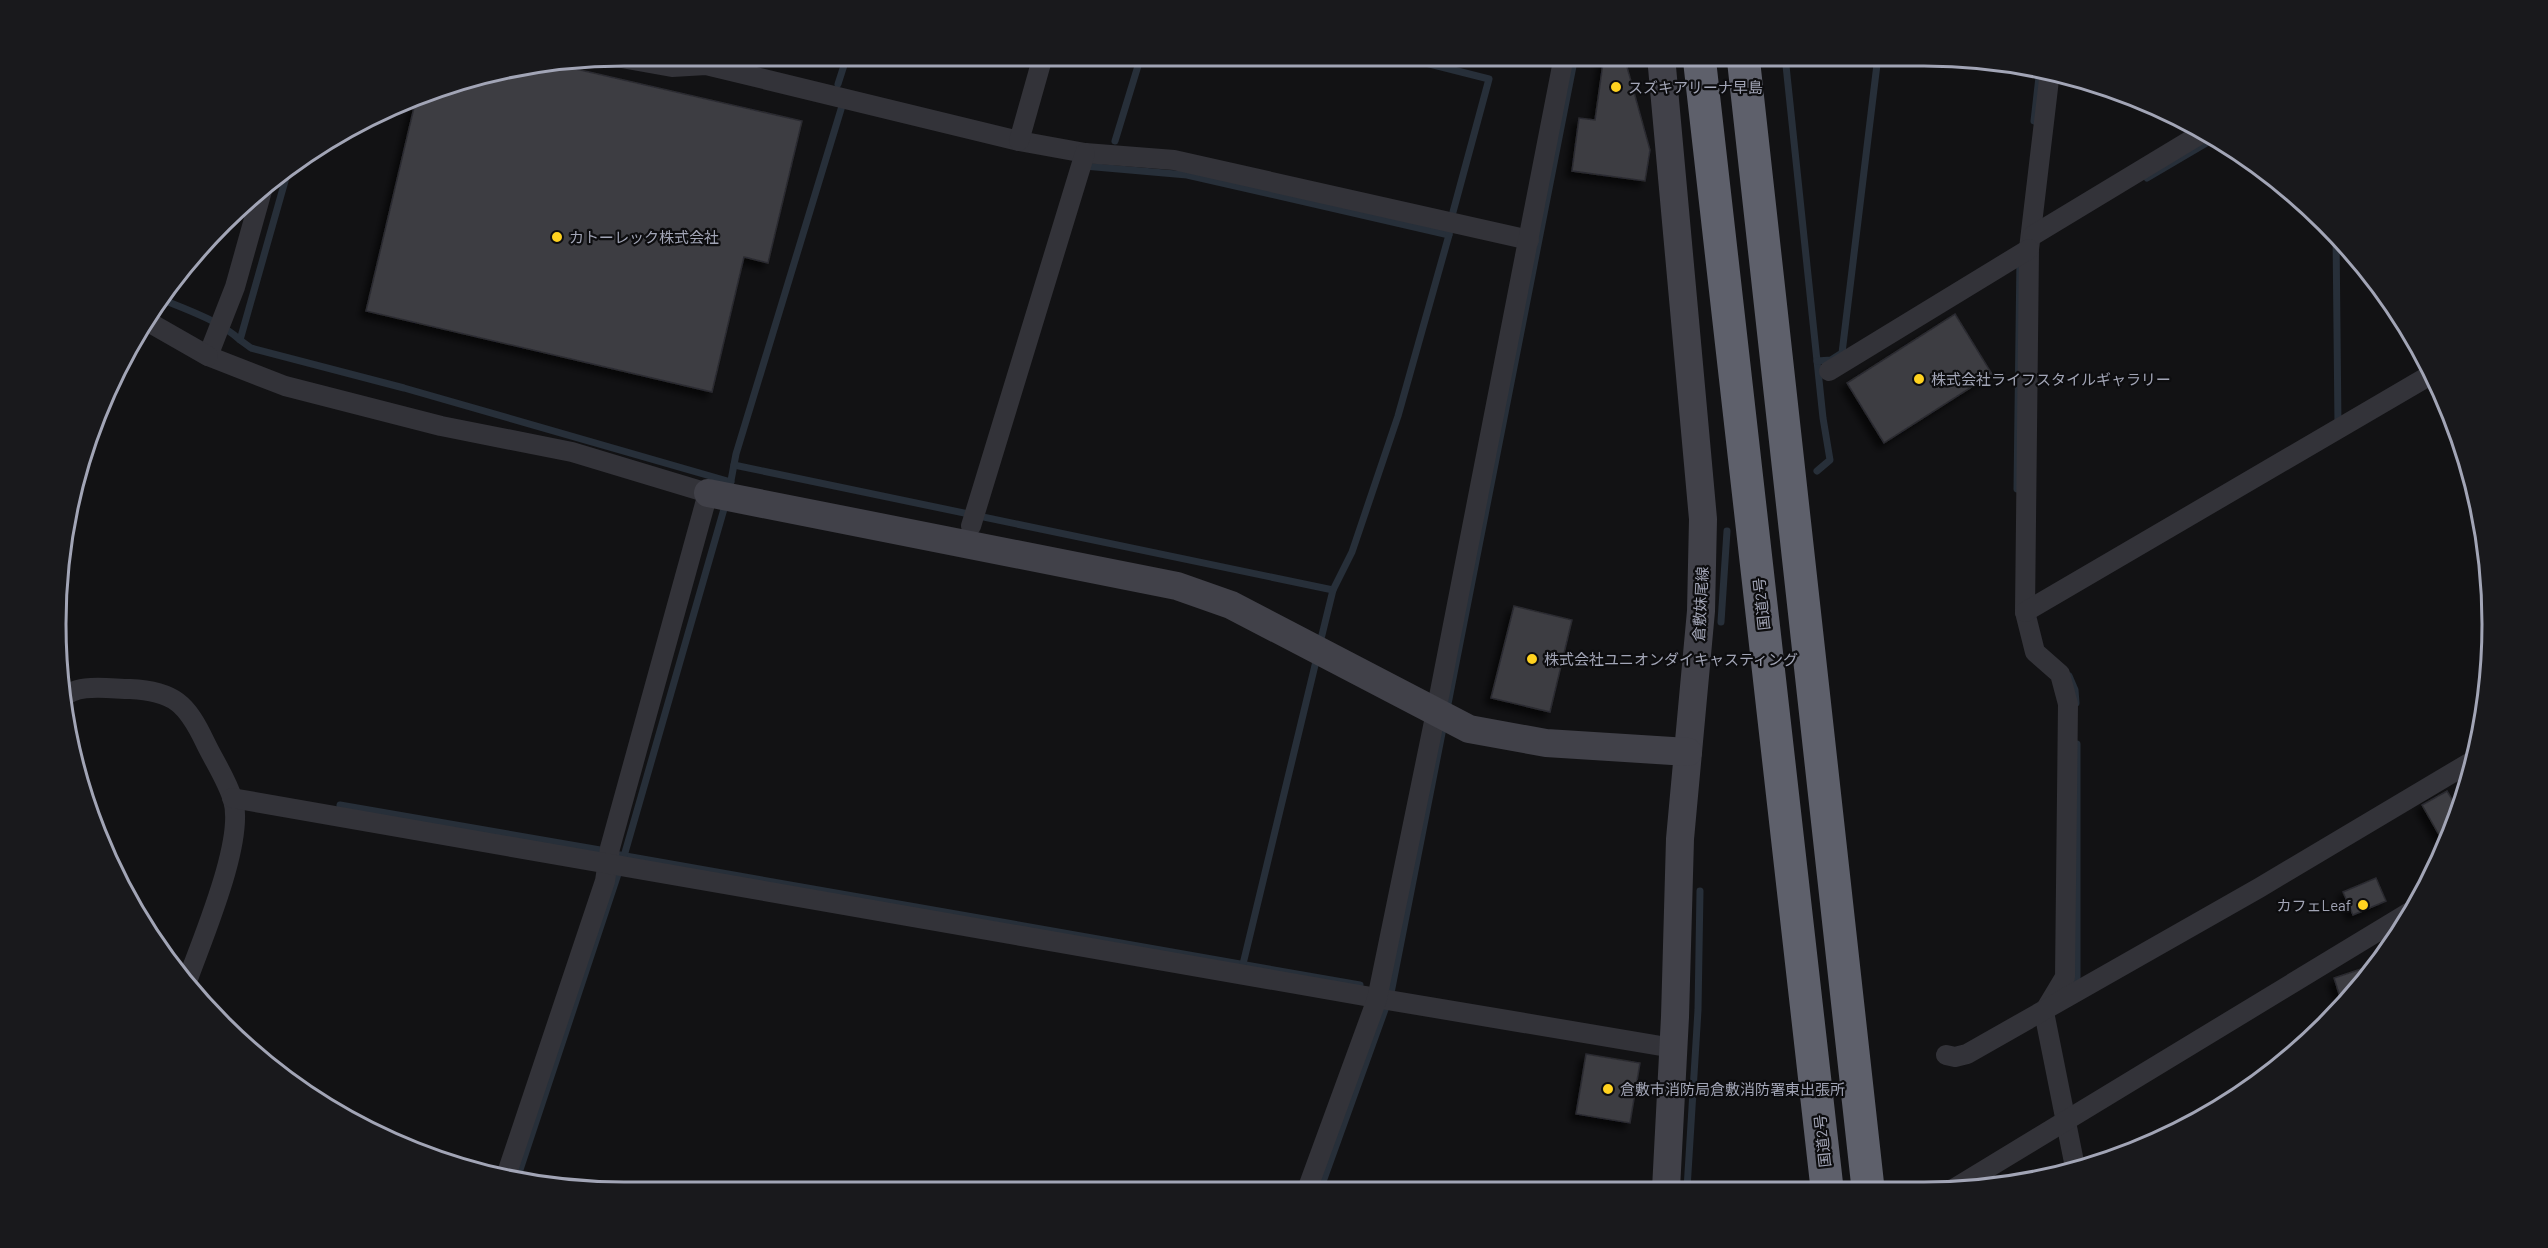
<svg xmlns="http://www.w3.org/2000/svg" width="2548" height="1248" font-family="Barlow,'Noto Sans JP',sans-serif">
<style>
.lines{fill:none;stroke-linecap:round;stroke-linejoin:round}
.stream{stroke:#272f39;stroke-width:7}
.building{fill:#3c3c42;stroke:#2c2c30;stroke-width:1.5;filter:url(#shadow)}
.street{stroke:#333339;stroke-width:20}
.secondary{stroke:#414149;stroke-width:28}
.highway{stroke:#5e606b;stroke-width:33}
.poi-dot{fill:#ffd21f;stroke:#0d0d0f;stroke-width:2}
.labels{text-anchor:middle;dominant-baseline:central;stroke-width:4.5;stroke-linejoin:round;paint-order:stroke}
.poi-label{font-size:15px;fill:#a2a5b6;stroke:#0d0d0f;text-anchor:start}
.street-label{font-size:15px;fill:#a2a5b6;stroke:#0d0d0f}
.rim{fill:none;stroke:#a2a5b6;stroke-width:3}
</style>
<defs>
<filter id="shadow"><feDropShadow dx="-5.5" dy="5.5" stdDeviation="3" flood-color="#0009"/></filter>
</defs>
<rect width="100%" height="100%" fill="#121214"/>
<g class="lines">
<!-- stream -->
<g class="stream">
<path d="M1785 56 1823 418 1830 460 1817 471"/>
<path d="M838 84 847 56"/>
<path d="M2034 121 2040 68"/>
<path d="M1115 141 1141 56"/>
<path d="M1084 166 1187 175 1449 235"/>
<path d="M289 167 240 340 251 348 404 388 731 482"/>
<path d="M2147 178 2215 138"/>
<path d="M2336 234 2338 425"/>
<path d="M161 299C188 310 218 320 240 340"/>
<path d="M1817 361 1831 360 1842 353 1878 56"/>
<path d="M734 465 1333 590"/>
<path d="M2017 489 2020 257"/>
<path d="M729 491 736 454 842 106"/>
<path d="M1721 622 1727 531"/>
<path d="M1320 643 1333 590 1352 552 1398 416 1449 235 1453 212 1489 79 1398 56"/>
<path d="M2069 676 2075 690 2076 703"/>
<path d="M1447 709 1575 56"/>
<path d="M340 805 606 851"/>
<path d="M620 855 1360 985"/>
<path d="M1243 964 1317 657"/>
<path d="M2073 986 2077 983V744"/>
<path d="M516 1182 624 856 726 502"/>
<path d="M1687 1189 1698 1010 1700 891"/>
<path d="M1320 1190 1391 993 1444 723"/>
</g>
</g>
<!-- building -->
<g class="building">
<path d="M1604 56H1624L1650 150 1645 181 1572 171 1579 118 1595 120Z"/>
<path d="M563 66 802 121 768 263 744 257 712 392 366 311 416 99 441 86Z"/>
<path d="M1955 314 1992 374 1884 443 1847 383Z"/>
<path d="M1514 606 1572 620 1550 712 1491 698Z"/>
<path d="M2447 791 2459 811 2446 847 2422 805Z"/>
<path d="M2376 878 2386 901 2353 915 2343 892Z"/>
<path d="M2379 963 2375 970 2342 1003 2334 978Z"/>
<path d="M1586 1054 1640 1063 1630 1123 1576 1114Z"/>
</g>
<g class="lines">
<!-- street -->
<g class="street">
<path d="M616 57 672 67 706 65 1019 141 1085 153 1174 160 1529 240"/>
<path d="M2050 71 2029 249 2025 612 2035 652 2060 674 2068 704 2065 977 2044 1012 2075 1167"/>
<path d="M1019 141 1043 56"/>
<path d="M263 187 235 287 208 356 285 386 441 426 572 452 708 493 610 848 605 881 505 1179"/>
<path d="M2032 236 2204 132"/>
<path d="M145 320 208 356"/>
<path d="M1829 371 2029 249"/>
<path d="M971 526 1085 153"/>
<path d="M2025 612 2432 374"/>
<path d="M61 700C75 682 110 689 130 689 174 691 187 704 205 742 214 761 227 780 233 800 245 840 203 937 188 979"/>
<path d="M232 798C713 879 1192 969 1673 1048"/>
<path d="M1946 1055 1955 1057 1967 1054 2259 888 2474 760"/>
<path d="M1955 1188 2408 913"/>
<path d="M1307 1190 1377 999 1436 712 1564 56"/>
</g>
<!-- secondary -->
<g class="secondary">
<path d="M1661 56 1703 519 1701 611 1680 839 1675 1017 1666 1189"/>
<path d="M708 493 1177 586 1231 605 1469 729 1546 743 1688 752"/>
</g>
<!-- highway -->
<g class="highway">
<path d="M1699 56 1827 1188"/>
<path d="M1743 56 1868 1188"/>
</g>
</g>
<!-- markers -->
<g class="poi-dot">
<circle cx="1616" cy="87" r="6"/>
<circle cx="557" cy="237" r="6"/>
<circle cx="1919" cy="379" r="6"/>
<circle cx="1532" cy="659" r="6"/>
<circle cx="2363" cy="905" r="6"/>
<circle cx="1608" cy="1089" r="6"/>
</g>
<g class="labels">
<!-- poi labels -->
<g class="poi-label">
<text x="1628" y="87">スズキアリーナ早島</text>
<text x="569" y="237">カトーレック株式会社</text>
<text x="1931" y="379">株式会社ライフスタイルギャラリー</text>
<text x="1544" y="659">株式会社ユニオンダイキャスティング</text>
<text x="2351" y="905" text-anchor="end">カフェLeaf</text>
<text x="1620" y="1089">倉敷市消防局倉敷消防署東出張所</text>
</g>
<!-- street labels -->
<g class="street-label">
<text transform="translate(1700 604) rotate(-87)">倉敷妹尾線</text>
<text transform="translate(1761 604) rotate(-96)">国道2号</text>
<text transform="translate(1822 1141) rotate(-96)">国道2号</text>
</g>
</g>
<!-- crop -->
<path d="M0 0H2548V1248H0ZM624 66H1924A558 558 0 0 1 2482 624V624A558 558 0 0 1 1924 1182H624A558 558 0 0 1 66 624V624A558 558 0 0 1 624 66Z" fill="#19191c" fill-rule="evenodd"/>
<path class="rim" d="M624 66H1924A558 558 0 0 1 2482 624V624A558 558 0 0 1 1924 1182H624A558 558 0 0 1 66 624V624A558 558 0 0 1 624 66Z"/>
</svg>
